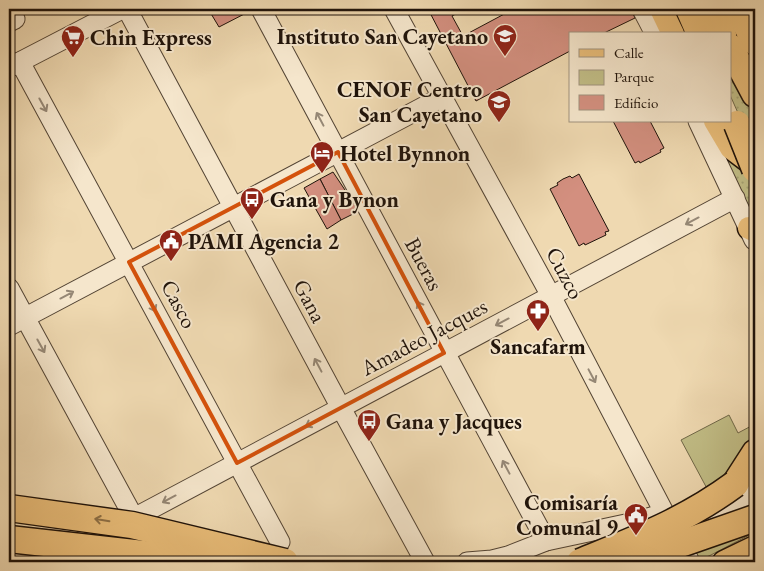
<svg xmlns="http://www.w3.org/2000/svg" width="764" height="571" font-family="'EB Garamond',serif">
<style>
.grass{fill:url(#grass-dots);stroke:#706848}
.green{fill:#c1bd86;stroke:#706848}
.building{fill:#d38f7f;stroke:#1f130a}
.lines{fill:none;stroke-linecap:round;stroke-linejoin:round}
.minor-casing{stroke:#534434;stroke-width:21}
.major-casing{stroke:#1f130a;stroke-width:25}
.highway-casing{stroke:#1f130a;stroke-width:29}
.minor{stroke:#f5e6cc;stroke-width:19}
.major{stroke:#e8bc78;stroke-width:22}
.highway{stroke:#e8bc78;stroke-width:26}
.highway-bridge-casing{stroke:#1f130a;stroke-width:29;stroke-linecap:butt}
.highway-bridge{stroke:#e8bc78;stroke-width:26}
.oneway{stroke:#958775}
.oneway2{stroke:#8e7046}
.marked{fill:none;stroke:#d4520c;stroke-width:4;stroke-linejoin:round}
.labels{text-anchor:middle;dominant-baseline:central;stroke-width:4;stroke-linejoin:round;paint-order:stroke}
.poi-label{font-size:22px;font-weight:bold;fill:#1f130a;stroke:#f5e6cc;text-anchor:start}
.street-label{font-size:22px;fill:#1f130a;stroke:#f5e6cc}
</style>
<defs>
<pattern id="grass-dots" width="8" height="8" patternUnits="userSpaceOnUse" patternTransform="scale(1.25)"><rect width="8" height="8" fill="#c1bd86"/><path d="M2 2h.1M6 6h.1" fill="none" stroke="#a5a272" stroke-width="1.8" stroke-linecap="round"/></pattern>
</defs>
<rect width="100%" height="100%" fill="#efd9b1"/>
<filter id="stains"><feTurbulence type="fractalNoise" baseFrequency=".004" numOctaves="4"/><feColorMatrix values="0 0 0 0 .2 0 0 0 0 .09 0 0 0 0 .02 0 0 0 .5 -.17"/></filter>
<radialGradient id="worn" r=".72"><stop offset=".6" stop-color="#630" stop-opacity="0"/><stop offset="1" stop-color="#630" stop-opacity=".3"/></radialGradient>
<!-- grass -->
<g class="grass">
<path d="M730 71 755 117V151L730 95Z"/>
<path d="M719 143 755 172V224Z"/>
</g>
<!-- green -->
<g class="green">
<path d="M729 415 738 433 755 424V457L718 509 681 440Z"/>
<path d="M755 497V532L709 556 696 560 694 536Z"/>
</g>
<!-- building -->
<g class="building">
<path d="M217 9H251L252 10 219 27 210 12Z"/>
<path d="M428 9H465L452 16 463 36 508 12 506 9H631L635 18 602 34H570V51L476 101Z"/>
<path d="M613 121H650L664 148 660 150 661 152 640 163 639 161 635 163Z"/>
<path d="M333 172 359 211 341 220 320 179Z"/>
<path d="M579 174 609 231 605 232 606 235 585 245 584 243 579 246 550 189 558 185 557 183 563 179 570 176 572 178Z"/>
<path d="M320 179 341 220 327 229 304 188Z"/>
</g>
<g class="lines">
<!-- minor casing -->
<g class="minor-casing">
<g id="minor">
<path d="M127 9 341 408 425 562"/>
<path d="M261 9 546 541"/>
<path d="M394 9 551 296 690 562"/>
<path d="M642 9 655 34"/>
<path d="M9 22 15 19"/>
<path d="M20 62 280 542"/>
<path d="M10 67 122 9"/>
<path d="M698 121 754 240"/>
<path d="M9 288 134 518 735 198"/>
<path d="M9 326 442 97"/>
<path d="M685 532 740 504 755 488"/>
<path d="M467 562 492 560 508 556 546 541 635 522 664 513"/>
</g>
</g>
<!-- major casing -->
<g class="major-casing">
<g id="major">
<path d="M661 9 673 34"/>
<path d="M715 121 731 148 755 166"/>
<path d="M749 228 755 231"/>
<path d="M724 562 755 547"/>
</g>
</g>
<!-- highway casing -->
<g class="highway-casing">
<g id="highway">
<path d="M689 9 700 34"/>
<path d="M710 9 723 34"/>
<path d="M738 9 755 42"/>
<path d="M730 47 755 94"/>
<path d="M735 484 755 453"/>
</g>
</g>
<!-- minor -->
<use href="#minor" class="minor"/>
<!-- major -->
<use href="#major" class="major"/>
<!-- highway -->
<use href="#highway" class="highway"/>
<!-- highway-bridge casing -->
<g class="highway-bridge-casing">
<g id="highway-bridge">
<path d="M737 124 755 169"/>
<path d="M9 508 132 525 285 562"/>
<path d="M9 539 215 562"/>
<path d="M622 559 669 548 755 518"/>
<path d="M580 562C636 539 685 521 735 484"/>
</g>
</g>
<!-- highway-bridge -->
<use href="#highway-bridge" class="highway-bridge"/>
</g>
<!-- one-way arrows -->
<defs><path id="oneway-shaft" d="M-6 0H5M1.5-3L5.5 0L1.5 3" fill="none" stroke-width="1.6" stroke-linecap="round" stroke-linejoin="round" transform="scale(1.25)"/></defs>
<g class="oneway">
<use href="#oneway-shaft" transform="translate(43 105) rotate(61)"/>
<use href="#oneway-shaft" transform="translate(320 119) rotate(-118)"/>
<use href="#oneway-shaft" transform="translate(692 221) rotate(152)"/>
<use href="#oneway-shaft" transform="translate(67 295) rotate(-28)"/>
<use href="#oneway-shaft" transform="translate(152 305) rotate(62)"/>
<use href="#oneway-shaft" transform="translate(421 308) rotate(-118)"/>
<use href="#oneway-shaft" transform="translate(502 322) rotate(152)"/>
<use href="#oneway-shaft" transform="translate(41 346) rotate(61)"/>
<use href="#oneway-shaft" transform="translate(318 365) rotate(-118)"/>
<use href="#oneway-shaft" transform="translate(592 376) rotate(62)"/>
<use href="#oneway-shaft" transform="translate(312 423) rotate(152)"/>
<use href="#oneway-shaft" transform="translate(506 467) rotate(-118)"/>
<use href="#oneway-shaft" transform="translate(169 499) rotate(152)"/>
</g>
<use class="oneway2" href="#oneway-shaft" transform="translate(102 520) rotate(-171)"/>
<!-- marked area -->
<path class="marked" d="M338 152 444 353 237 463 129 262Z"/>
<!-- icons -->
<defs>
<g id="school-pin" transform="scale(1.25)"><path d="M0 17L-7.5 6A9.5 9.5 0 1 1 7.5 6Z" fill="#8f2418" stroke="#f5e6cc"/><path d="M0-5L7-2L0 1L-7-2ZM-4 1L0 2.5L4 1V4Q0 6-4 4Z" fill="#fff"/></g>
<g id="supermarket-pin" transform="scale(1.25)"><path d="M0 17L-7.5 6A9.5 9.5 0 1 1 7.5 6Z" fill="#8f2418" stroke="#f5e6cc"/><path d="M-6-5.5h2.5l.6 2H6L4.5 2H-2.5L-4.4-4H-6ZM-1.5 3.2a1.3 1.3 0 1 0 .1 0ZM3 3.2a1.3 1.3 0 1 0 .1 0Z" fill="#fff"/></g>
<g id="hotel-pin" transform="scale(1.25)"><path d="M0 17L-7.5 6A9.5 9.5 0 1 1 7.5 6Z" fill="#8f2418" stroke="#f5e6cc"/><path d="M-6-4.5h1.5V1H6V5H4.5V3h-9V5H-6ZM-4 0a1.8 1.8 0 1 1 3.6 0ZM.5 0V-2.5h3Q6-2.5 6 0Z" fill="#fff"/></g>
<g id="bus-pin" transform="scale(1.25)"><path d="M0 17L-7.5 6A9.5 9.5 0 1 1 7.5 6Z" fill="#8f2418" stroke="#f5e6cc"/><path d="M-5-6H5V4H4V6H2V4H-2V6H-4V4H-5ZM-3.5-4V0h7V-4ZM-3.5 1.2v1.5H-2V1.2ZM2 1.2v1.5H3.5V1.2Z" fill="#fff"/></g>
<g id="civic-pin" transform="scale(1.25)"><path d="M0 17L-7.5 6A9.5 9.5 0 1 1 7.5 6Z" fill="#8f2418" stroke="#f5e6cc"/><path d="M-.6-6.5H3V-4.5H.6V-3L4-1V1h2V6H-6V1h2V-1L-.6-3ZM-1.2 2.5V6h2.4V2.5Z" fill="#fff"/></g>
<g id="pharmacy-pin" transform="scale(1.25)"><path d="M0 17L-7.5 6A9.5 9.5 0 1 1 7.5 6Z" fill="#8f2418" stroke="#f5e6cc"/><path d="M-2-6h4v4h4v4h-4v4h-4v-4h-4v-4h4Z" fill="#fff"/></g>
</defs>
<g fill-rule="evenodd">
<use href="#school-pin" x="505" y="36"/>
<use href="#supermarket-pin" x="73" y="37"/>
<use href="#school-pin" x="499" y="102"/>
<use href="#hotel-pin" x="322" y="153"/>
<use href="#bus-pin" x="252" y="199"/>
<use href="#civic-pin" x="171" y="241"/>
<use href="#pharmacy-pin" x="538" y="311"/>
<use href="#bus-pin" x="369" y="421"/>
<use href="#civic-pin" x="636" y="515"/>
</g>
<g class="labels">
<!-- poi labels -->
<g class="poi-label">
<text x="488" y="36" text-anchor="end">Instituto San Cayetano</text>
<text x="90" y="37">Chin Express</text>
<text x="482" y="89" text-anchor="end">CENOF Centro<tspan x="482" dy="25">San Cayetano</tspan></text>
<text x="340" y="153">Hotel Bynnon</text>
<text x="270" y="199">Gana y Bynon</text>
<text x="188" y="241">PAMI Agencia 2</text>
<text x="538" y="346" text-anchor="middle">Sancafarm</text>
<text x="386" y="421">Gana y Jacques</text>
<text x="618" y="502" text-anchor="end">Comisaría<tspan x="618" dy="25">Comunal 9</tspan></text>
</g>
<!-- street labels -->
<g class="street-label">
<text transform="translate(424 264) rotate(62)">Bueras</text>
<text transform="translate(565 273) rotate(62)">Cuzco</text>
<text transform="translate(310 301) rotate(62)">Gana</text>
<text transform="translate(179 304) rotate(62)">Casco</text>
<text transform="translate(424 337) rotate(-28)">Amadeo Jacques</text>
</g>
</g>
<!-- margin -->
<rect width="764" height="571" fill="none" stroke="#efd9b1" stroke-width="30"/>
<rect x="10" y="10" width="744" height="551" fill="none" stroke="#1f130a" stroke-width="2.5"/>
<rect x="15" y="15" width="734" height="541" fill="none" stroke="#1f130a"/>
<!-- legend -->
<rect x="569" y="32" width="162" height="90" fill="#f5e6cc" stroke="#9f927e"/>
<rect x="579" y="49" width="25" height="8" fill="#e8bc78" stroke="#9f927e"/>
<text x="614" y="58" font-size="15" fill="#1f130a">Calle</text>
<rect x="579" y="70" width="25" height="15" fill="#c1bd86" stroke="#9f927e"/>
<text x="614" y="82" font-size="15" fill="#1f130a">Parque</text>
<rect x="579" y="95" width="25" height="15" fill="#d38f7f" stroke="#9f927e"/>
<text x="614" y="108" font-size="15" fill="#1f130a">Edificio</text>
<rect width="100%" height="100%" filter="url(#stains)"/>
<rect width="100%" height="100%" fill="url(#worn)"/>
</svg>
